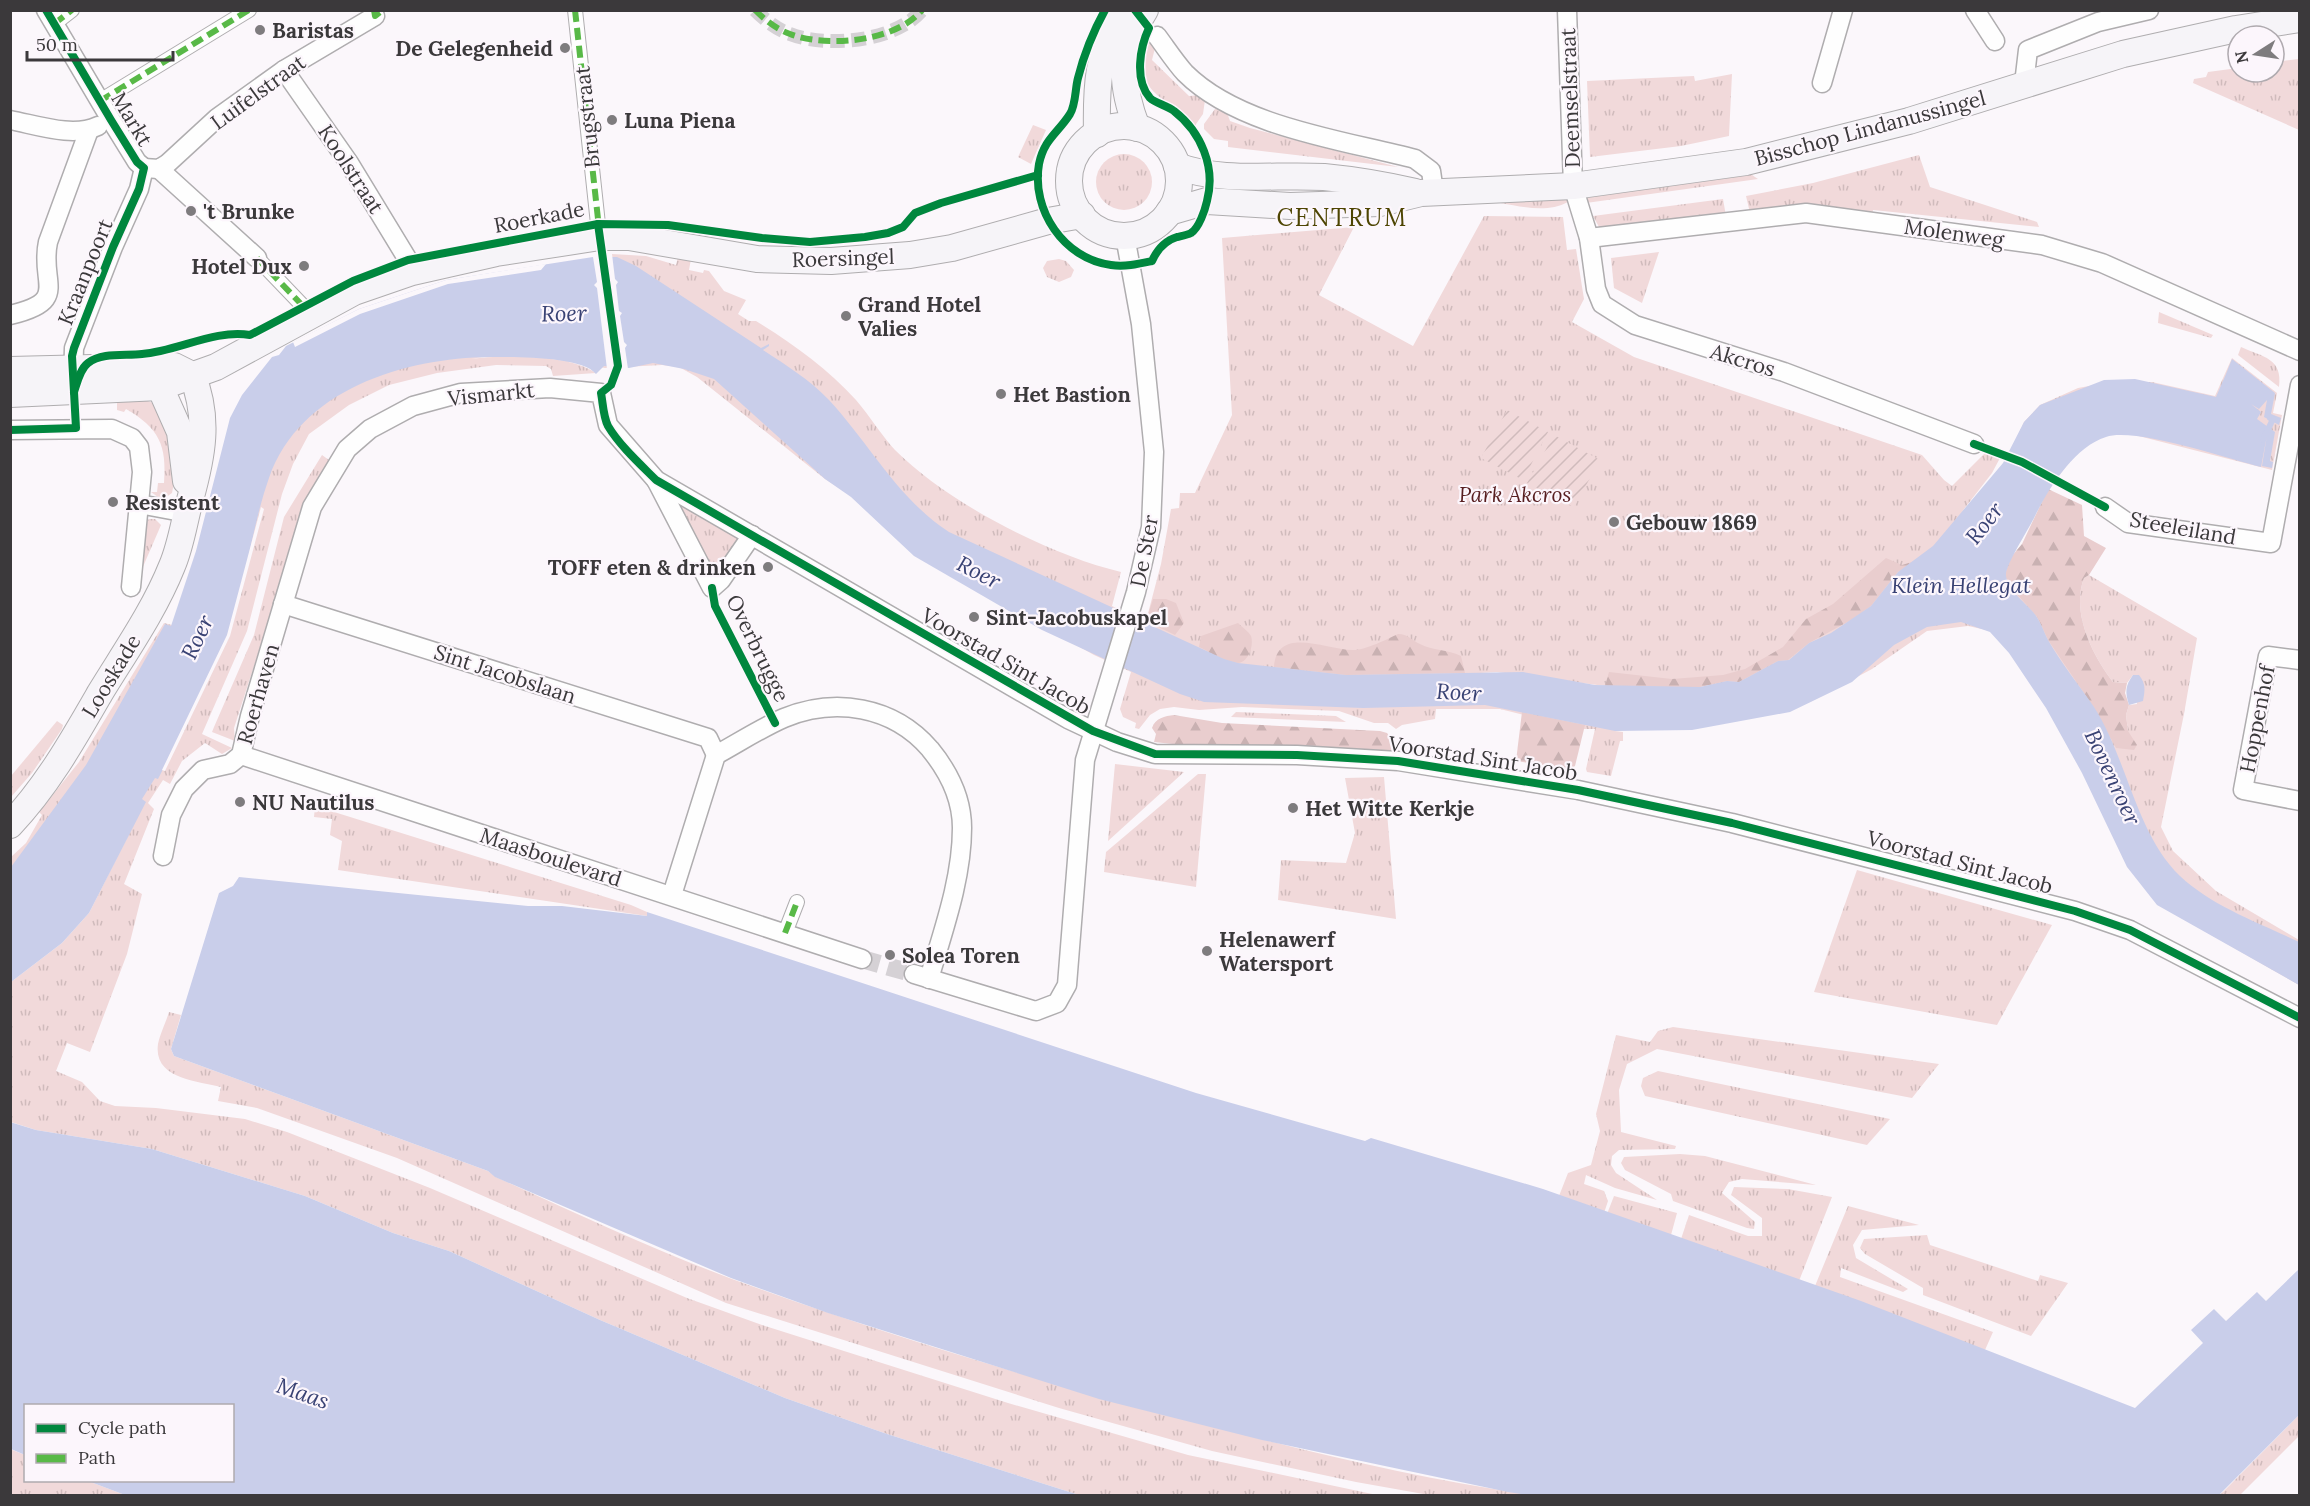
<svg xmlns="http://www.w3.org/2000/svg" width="2310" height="1506" font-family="Lora,serif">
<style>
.grass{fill:url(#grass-tufts);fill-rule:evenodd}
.forest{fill:url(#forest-firs)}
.garden{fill:url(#garden-furrows)}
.water{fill:#c9ceea}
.pier{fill:#fbf7fb}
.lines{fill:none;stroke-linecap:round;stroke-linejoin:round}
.stream{stroke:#c9ceea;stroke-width:6}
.pedestrian-tunnel{stroke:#d5d1d5;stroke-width:14;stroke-dasharray:14 7;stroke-linecap:butt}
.minor-tunnel{stroke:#d5d1d5;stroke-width:18;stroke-dasharray:18 9;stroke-linecap:butt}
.pedestrian-casing{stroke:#afadaf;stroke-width:16}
.minor-casing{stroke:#afadaf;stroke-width:21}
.secondary-casing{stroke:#afadaf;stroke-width:28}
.pedestrian{stroke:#fefefe;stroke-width:14}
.minor{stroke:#fefefe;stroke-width:18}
.secondary{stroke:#f6f4f8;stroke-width:26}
.quiet{stroke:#58b947;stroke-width:6;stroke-dasharray:12 6;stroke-linecap:butt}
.cycleway-casing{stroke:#fcf6fc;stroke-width:11}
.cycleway{stroke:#00873e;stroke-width:8}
.poi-dot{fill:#7e7c7e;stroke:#fcf6fc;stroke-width:2}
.labels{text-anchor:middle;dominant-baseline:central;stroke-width:4.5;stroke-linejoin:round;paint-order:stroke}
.poi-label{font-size:21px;font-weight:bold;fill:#3b393b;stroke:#fcf6fc;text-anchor:start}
.street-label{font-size:21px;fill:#3b393b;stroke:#fcf6fc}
.park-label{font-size:21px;font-style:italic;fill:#571e20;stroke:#fcf6fc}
.water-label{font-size:22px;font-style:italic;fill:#394274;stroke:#fcf6fc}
.quarter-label{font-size:24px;letter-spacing:1.5px;fill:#4d4502;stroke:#fcf6fc}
</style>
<defs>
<pattern id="grass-tufts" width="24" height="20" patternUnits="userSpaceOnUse" patternTransform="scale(1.5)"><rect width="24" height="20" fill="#f1d9da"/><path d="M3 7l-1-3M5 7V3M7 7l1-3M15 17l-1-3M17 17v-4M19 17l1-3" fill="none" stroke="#d0bbbc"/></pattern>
<pattern id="forest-firs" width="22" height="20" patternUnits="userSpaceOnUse" patternTransform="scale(1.5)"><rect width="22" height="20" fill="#e9cdce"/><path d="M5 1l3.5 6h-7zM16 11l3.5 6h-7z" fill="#c9b1b2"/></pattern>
<pattern id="garden-furrows" width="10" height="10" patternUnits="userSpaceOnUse" patternTransform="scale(1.5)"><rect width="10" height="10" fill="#f1d9da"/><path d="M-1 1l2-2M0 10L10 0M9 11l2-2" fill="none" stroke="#d0bbbc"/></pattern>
</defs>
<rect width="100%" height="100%" fill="#fbf7fb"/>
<!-- grass -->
<g class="grass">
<path d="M1152 38 1156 44 1152 60 1189 96 1200 95 1205 100 1203 114 1194 127C1163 90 1132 98 1148 39Z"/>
<path d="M2299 59V130L2193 83 2194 79 2206 77 2208 72 2238 68V72H2274V62Z"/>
<path d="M1732 74 1729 136 1681 146 1590 157 1587 81 1694 76 1695 81Z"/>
<path d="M1215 109 1226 110 1230 121 1250 128 1398 167 1228 147V141L1214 139 1204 129V124Z"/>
<path d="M1033 125 1046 130 1031 164 1018 157Z"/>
<circle cx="1124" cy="182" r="28"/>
<path d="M1919 155 1930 187 2037 222 2039 227 1873 210 1872 216 1750 213 1746 196 1813 183Z"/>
<path d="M1741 175H1752L1758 179 1586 203 1585 195Z"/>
<path d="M1567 198 1568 202C1548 213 1522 207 1501 203Z"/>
<path d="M1723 199 1726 216 1605 229 1599 227 1593 216Z"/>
<path d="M1484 216 1563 217 1567 250 1576 249 1584 299 1572 322 1634 357 1922 455 1944 480 1952 486 1985 453 2000 458 1992 473 1961 513 2004 466 2024 422 2040 405 2078 388 2111 382H2152L2215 396 2232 358 2277 393 2273 413 2282 415 2272 470 2115 430 2091 434 2033 509 2006 564 2128 731 2126 715 2129 705 2137 704 2133 675 2127 683 2113 682C2092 655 2071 612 2084 578L2089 575 2197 638 2184 714 2161 827 2173 851 2216 891 2299 940V985L2157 904 2056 704 1991 631 1968 626 1927 631 1872 669 1810 702 1615 731 1623 732V741H1620L1611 776 1587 772 1586 769 1595 729H1580L1500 709H1436L1435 719 1402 725 1396 729 1388 723H1374L1339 711 1242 707 1199 710 1174 707 1160 709 1150 715 1139 729 1135 728 1136 723 1123 717 1120 709 1131 672 1094 655 919 557 852 496 825 479 697 377 679 367 662 365 605 368 517 353 468 359C502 355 567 353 596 373L553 376 551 369 546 366 496 365 437 373 389 385 349 405 309 434 293 464 282 494 247 631 202 734 232 748 222 754 205 743 182 761 170 784 163 780 148 803 154 809 124 884 142 894 127 954 90 1052 67 1043 56 1071 82 1082 100 1101 115 1106 156 1108 245 1119 287 1132 430 1188 687 1298 762 1325 1008 1403 1188 1455 1377 1495H1079L887 1434 785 1398 600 1320 449 1251 393 1233 305 1196 152 1149 36 1130 11 1122V982L62 943 89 913 133 826 11 968V857L26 843 42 815 39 812 79 762 164 623 172 625 188 583 232 419 612 257V254L646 256 676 265 678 257 691 259 689 270 703 273 704 270 709 271 724 291 746 300 738 314 749 321H756C792 343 827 368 856 400 870 416 881 435 895 450 948 503 1049 555 1121 572L1112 606 1146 621 1161 564 1171 509 1179 508 1180 493H1195L1232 415 1222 238 1354 227 1319 295 1413 346ZM1497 672 1605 686 1700 687 1728 682 1675 693 1562 686 1481 673Z"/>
<path d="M1659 252 1642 303 1614 288 1611 258Z"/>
<path d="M1059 259 1066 261 1074 270 1071 277 1059 282 1047 277 1043 268 1047 261Z"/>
<path d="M2159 312 2213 335 2211 338 2158 323Z"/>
<path d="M2241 347C2263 357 2283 358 2279 387L2238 355Z"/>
<path d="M136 397 156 404 178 462 172 493 162 500 151 492H157L158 483H164C167 445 159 428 126 409L124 412 117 410V398Z"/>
<path d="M322 455 329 460 318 478 306 505 234 728 235 741 212 732 214 727 254 635 284 517Z"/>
<path d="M678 502 740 538 715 574 675 504Z"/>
<path d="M149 519H155L161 525 139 576 145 523Z"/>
<path d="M1236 712 1336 716 1346 722 1231 717Z"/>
<path d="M57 721 63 725 62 729 32 773 11 797V776Z"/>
<path d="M1115 764 1184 772 1108 841Z"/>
<path d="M1198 774H1206L1196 887 1104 872 1106 852Z"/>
<path d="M1384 777 1396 919 1278 900 1281 860 1346 863 1355 833 1345 778Z"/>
<path d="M315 806 631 905 647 912V916L338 870 342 841 330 835 332 819 314 817Z"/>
<path d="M1857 870 2052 925 1997 1025 1814 992Z"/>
<path d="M169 1012 181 1015 171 1049 174 1056 488 1171 496 1177C574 1212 652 1249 732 1279 878 1332 1026 1377 1176 1417 1294 1448 1414 1479 1535 1495H1429L1356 1482 1212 1451 1059 1408 726 1303 397 1158 257 1108 218 1101 221 1087C198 1081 153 1079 158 1044 160 1034 166 1022 169 1012Z"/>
<path d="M1673 1027 1939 1064 1912 1098 1657 1049 1627 1064 1619 1090 1621 1132 1676 1146 1675 1149 1619 1150 1612 1156 1611 1165 1616 1173 1657 1200 1615 1188 1586 1175 1584 1184 1604 1191 1608 1201 1604 1213 1559 1196 1568 1173 1591 1165 1600 1131 1596 1114 1616 1035 1650 1042 1658 1031Z"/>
<path d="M1658 1071 1890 1119 1867 1145 1645 1096 1641 1086 1643 1078Z"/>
<path d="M1680 1154 1705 1156 1816 1185 1742 1179 1729 1182 1722 1193 1755 1222 1754 1229 1747 1228 1673 1201 1671 1194 1625 1170 1621 1163 1624 1157Z"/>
<path d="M1734 1187 1788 1189 1832 1197 1799 1281 1681 1239 1689 1215 1748 1236H1762V1218L1731 1195Z"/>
<path d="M1614 1196 1677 1213 1671 1235 1607 1214Z"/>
<path d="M1848 1206 1919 1225 1862 1230 1853 1245 1856 1258 1908 1289 1903 1292 1841 1268 1840 1277 1993 1332 1985 1350 1815 1286Z"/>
<path d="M1927 1235 1930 1245 2038 1281 2040 1275 2068 1283 2031 1336 1923 1295V1288L1865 1254 1860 1248 1864 1239Z"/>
<path d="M2299 1415V1436L2240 1495 2219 1496Z"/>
<path d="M10 1449 25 1455 26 1480 88 1481 125 1495H11Z"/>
</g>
<!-- forest -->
<g class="forest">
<path d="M2048 489 2082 505 2084 536 2106 548 2089 575 2084 578C2071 612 2092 655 2113 682L2127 683 2125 693 2129 705 2126 715 2128 731 2137 745 2134 750 2116 748 2094 708 2048 640 2038 618 2008 584 2005 574 2011 557 2022 544Z"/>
<path d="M1886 558 1902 565 1915 561 1898 572 1871 606 1853 619 1809 643 1788 660 1778 661 1739 682 1727 681 1700 687 1674 688 1605 686 1609 672 1672 679 1723 675 1745 669 1783 647 1806 619 1833 604Z"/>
<path d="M1153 599H1166L1176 603 1184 623 1175 635 1146 621Z"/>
<path d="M1238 623C1242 627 1249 632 1251 636 1254 645 1249 662 1238 663 1225 663 1210 652 1199 647L1201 636Z"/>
<path d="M1398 634C1408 634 1411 640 1420 644 1433 651 1447 649 1461 656L1465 673 1346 675 1274 667C1277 624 1328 651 1354 650 1365 650 1388 639 1398 634Z"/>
<path d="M1522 712 1585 725 1575 766 1570 769 1516 761Z"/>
<path d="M1174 715 1222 723 1380 731 1387 733 1393 741 1391 754 1191 746 1154 742 1156 734 1152 728C1155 718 1165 716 1174 715Z"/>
</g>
<!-- garden -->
<g class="garden">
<path d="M1507 410 1548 432 1523 480 1481 458Z"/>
<path d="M1554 435 1600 460 1574 507 1527 483Z"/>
</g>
<!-- water -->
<g class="water">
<path d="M593 257H617L636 266 761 348 769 344V346L763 350C786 365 810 380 829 400 869 443 898 499 949 532L1224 659 1238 663 1346 675 1523 672 1595 685 1700 687 1727 681 1739 682 1778 661 1789 660 1809 643 1831 633 1871 606 1898 572 1933 546 2003 463 2024 422 2040 405 2104 380 2135 379 2216 397 2226 374 2234 380 2226 374 2232 359 2275 393 2271 414 2281 418 2279 425 2264 417 2267 400 2259 409 2251 404 2261 412 2257 419 2275 432 2270 461 2273 462 2272 468 2262 466 2267 435 2261 467C2228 459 2135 427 2106 437 2074 447 2049 488 2035 516 2029 529 2004 567 2006 576 2008 589 2024 602 2033 612 2040 620 2043 630 2048 640 2061 663 2079 685 2094 707 2127 758 2136 834 2180 876 2213 907 2260 923 2299 942V985L2157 905 2127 867 2082 773 2046 708 2009 653 1990 632 1961 622 1927 627 1894 645 1852 682 1790 712 1692 730 1615 731 1485 705 1363 708 1204 702 1180 694 1042 630 914 556 851 497 825 479 714 379 684 369 653 363 629 368 604 366 596 374C582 356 513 357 490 357 405 358 300 389 269 478 251 529 246 585 227 636 208 685 182 732 158 779L155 778 142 799 146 802 89 913 62 943 11 982V867L86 765 165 624 171 626 196 551 230 418 242 395 272 357 279 355 286 346 359 309 446 280Z"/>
<path d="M2133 675H2139C2146 684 2145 690 2143 701L2129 705C2125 692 2125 686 2133 675Z"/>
<path d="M239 877 528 906H562L647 916V912L1196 1093 1365 1141 1371 1138 1543 1189 1861 1301 2135 1408 2203 1343 2191 1330 2214 1309 2226 1321 2257 1292 2266 1301 2299 1269V1415L2219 1495 1535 1496 1508 1492 1262 1440 1099 1399 828 1313 731 1278 495 1177 488 1171 174 1056 171 1049 219 893 233 886Z"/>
<path d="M10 1122 36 1130 152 1149 305 1196 393 1233 449 1251 600 1320 785 1398 887 1434 1079 1495H125L88 1481 232 1480V1406H26L25 1455 11 1449Z"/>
</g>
<!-- pier -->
<g class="pier">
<path d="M612 254 615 279 618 282 616 285 619 311 622 313 620 316 624 342 627 345 625 348 628 369 621 370 607 369 597 288 594 285 597 282 593 257Z"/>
<path d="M546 264 541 270 448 284 360 314 295 347 293 342 359 309 446 280Z"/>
<path d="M261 507 264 509 230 636 165 771 162 770 227 635Z"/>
</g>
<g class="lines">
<!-- stream -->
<path class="stream" d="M2263 440 2273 419 2270 418"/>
<!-- pedestrian-tunnel -->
<path class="pedestrian-tunnel" d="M755 10C765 20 776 29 790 34 826 48 896 42 922 10"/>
<!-- minor-tunnel -->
<path class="minor-tunnel" d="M862 959 914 974"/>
<!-- pedestrian casing -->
<g class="pedestrian-casing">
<g id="pedestrian">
<path d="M575 10 598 224"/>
<path d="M54 24 72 10"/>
<path d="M100 101 249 10"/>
<path d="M257 258 302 305"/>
<path d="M785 933 797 902"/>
</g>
</g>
<!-- minor casing -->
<g class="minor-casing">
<g id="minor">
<path d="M46 10 111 120 137 162 144 168"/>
<path d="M1567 10 1573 186 1589 238 1596 289 1602 304 1635 325 1784 372 1974 444"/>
<path d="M1975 10 1995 41"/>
<path d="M1157 36C1166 48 1175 62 1185 73 1239 127 1343 140 1415 159L1431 171 1434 192"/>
<path d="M284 70 349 163 408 260 412 272"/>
<path d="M1822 83 1843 10"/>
<path d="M2024 84 2028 50 2098 22 2149 10"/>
<path d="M10 120C37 125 73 138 98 126"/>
<path d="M144 168 159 169 167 164 217 118 284 70 375 16"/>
<path d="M159 169 257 258"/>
<path d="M1589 238 1806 213 2042 245 2102 263 2300 351"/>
<path d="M10 315C71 301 39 283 48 242L89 130"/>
<path d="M73 381 74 348 113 247 139 189 144 168"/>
<path d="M10 430 112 429 132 438 139 447 142 472 131 587"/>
<path d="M656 480 712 588 721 580 752 535"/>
<path d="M139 504 187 513"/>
<path d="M2105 507 2128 523 2271 543 2300 385"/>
<path d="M283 604 708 738 716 755"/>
<path d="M2300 660 2268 656 2243 790 2300 801"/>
<path d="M241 755 862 959"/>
<path d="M163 856 171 815 184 789 203 770 230 764 241 755 250 716 312 507 347 449 370 429 413 406 461 393 550 388 601 393 608 425 656 480 1068 719 1117 742 1155 754 1297 755 1398 761 1578 790 1732 823 2075 911 2130 930 2300 1018"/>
<path d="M672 895 716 755C738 743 761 728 784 718 835 697 893 706 930 749 948 771 962 799 962 828 962 879 943 931 929 979"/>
<path d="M914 974 1036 1011 1057 1003 1067 985 1085 760 1136 592 1151 527 1154 452 1141 324 1125 236"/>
</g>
</g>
<!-- secondary casing -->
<g class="secondary-casing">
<g id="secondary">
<circle cx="1124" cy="181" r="55"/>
<path d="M1137 128C1120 84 1119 51 1145 10"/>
<path d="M1097 134C1096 86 1097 53 1123 10"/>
<path d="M1177 166C1222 183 1276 174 1324 177 1355 180 1385 185 1415 192"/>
<path d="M1169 212 1207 201 1290 206 1380 203 1421 193 1573 186 1746 162 1909 121 2123 54 2236 29 2300 19"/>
<path d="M10 370 174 366 192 375"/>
<path d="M160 387 180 432 186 481"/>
<path d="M10 394 160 387 216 367 354 292 412 272 496 253 600 237H629L757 259 831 261 910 255 952 248 1048 221 1082 215"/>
<path d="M10 825C47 786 73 740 100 693 125 652 154 611 172 566 181 545 184 522 190 500 202 457 210 418 192 375"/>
</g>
</g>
<!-- pedestrian -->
<use href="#pedestrian" class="pedestrian"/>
<!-- minor -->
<use href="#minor" class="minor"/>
<!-- secondary -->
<use href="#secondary" class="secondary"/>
<!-- quiet -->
<g class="quiet">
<path d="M374 10 375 16 383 10"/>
<path d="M575 10 599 228"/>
<path d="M755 10C765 20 776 29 790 34 826 48 896 42 922 10"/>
<path d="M54 24 72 10"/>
<path d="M100 101 249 10"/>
<path d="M257 258 302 305"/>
<path d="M785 933 797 902"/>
</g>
<!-- cycleway casing -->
<g class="cycleway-casing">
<g id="cycleway">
<path d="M1105 10C1093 32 1084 54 1078 78 1075 89 1076 104 1070 114 1058 133 1044 139 1039 164 1031 210 1064 259 1111 265 1125 267 1138 264 1152 261 1157 250 1164 241 1177 237 1181 236 1187 235 1191 233 1199 228 1205 210 1207 201 1216 167 1201 132 1174 111 1168 106 1155 103 1150 98 1134 80 1140 47 1149 28L1135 10"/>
<path d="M598 224 618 366 611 385 601 393C603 403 603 416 608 426 620 446 640 464 656 480L1093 731 1155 754 1297 755 1398 761 1578 790 1732 823 2075 911 2130 930 2300 1018"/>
<path d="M74 392C77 383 80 369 88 363 102 352 125 356 142 354 178 351 215 329 250 335L353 281 408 260 598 224 668 225 762 238 810 242 865 237 888 233 903 227 915 213 941 203 1038 175"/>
<path d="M10 430 76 428 72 356 74 348 113 247 139 189 144 168 137 162 111 120 46 10"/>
<path d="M1974 444 2022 462 2105 507"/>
<path d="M712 588 715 606 775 723"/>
</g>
</g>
<!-- cycleway -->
<use href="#cycleway" class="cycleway"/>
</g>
<!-- markers -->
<g class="poi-dot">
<circle cx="260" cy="30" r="6"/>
<circle cx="565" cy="48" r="6"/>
<circle cx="612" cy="120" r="6"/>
<circle cx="191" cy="211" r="6"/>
<circle cx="304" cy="266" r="6"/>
<circle cx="846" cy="316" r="6"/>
<circle cx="1001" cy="394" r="6"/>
<circle cx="113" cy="502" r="6"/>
<circle cx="1614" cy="522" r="6"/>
<circle cx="768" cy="567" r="6"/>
<circle cx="974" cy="617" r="6"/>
<circle cx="240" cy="802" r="6"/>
<circle cx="1293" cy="808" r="6"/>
<circle cx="1207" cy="951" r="6"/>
<circle cx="890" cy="955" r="6"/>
</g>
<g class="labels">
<!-- poi labels -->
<g class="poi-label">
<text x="272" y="30">Baristas</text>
<text x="553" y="48" text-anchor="end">De Gelegenheid</text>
<text x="624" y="120">Luna Piena</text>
<text x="203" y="211">'t Brunke</text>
<text x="292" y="266" text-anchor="end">Hotel Dux</text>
<text x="858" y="304">Grand Hotel<tspan x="858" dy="24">Valies</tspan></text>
<text x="1013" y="394">Het Bastion</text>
<text x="125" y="502">Resistent</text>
<text x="1626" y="522">Gebouw 1869</text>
<text x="756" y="567" text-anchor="end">TOFF eten &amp; drinken</text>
<text x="986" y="617">Sint-Jacobuskapel</text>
<text x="252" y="802">NU Nautilus</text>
<text x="1305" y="808">Het Witte Kerkje</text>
<text x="1219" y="939">Helenawerf<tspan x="1219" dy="24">Watersport</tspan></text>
<text x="902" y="955">Solea Toren</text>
</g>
<!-- street labels -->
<g class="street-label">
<text transform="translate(258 92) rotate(-36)">Luifelstraat</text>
<text transform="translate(1570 98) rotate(-92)">Deemselstraat</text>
<text transform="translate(587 117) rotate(-96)">Brugstraat</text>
<text transform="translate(132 119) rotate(59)">Markt</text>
<text transform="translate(1870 128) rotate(-15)">Bisschop Lindanussingel</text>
<text transform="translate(351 169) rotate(57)">Koolstraat</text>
<text transform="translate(539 217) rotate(-11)">Roerkade</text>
<text transform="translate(1954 233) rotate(8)">Molenweg</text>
<text transform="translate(843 258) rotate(-2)">Roersingel</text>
<text transform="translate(85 272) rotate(-68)">Kraanpoort</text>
<text transform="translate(1743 360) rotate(17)">Akcros</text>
<text transform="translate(491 394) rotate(-6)">Vismarkt</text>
<text transform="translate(2183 528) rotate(10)">Steeleiland</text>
<text transform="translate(1144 551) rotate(-79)">De Ster</text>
<text transform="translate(758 648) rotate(64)">Overbrugge</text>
<text transform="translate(1006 661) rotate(30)">Voorstad Sint Jacob</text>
<text transform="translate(505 674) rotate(18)">Sint Jacobslaan</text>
<text transform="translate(111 676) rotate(-59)">Looskade</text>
<text transform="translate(258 694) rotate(-74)">Roerhaven</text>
<text transform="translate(2257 719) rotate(-79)">Hoppenhof</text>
<text transform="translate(1483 758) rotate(9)">Voorstad Sint Jacob</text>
<text transform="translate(551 857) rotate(18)">Maasboulevard</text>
<text transform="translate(1960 862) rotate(15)">Voorstad Sint Jacob</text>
</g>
<!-- park labels -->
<g class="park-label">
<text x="1515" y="494">Park Akcros</text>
</g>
<!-- water labels -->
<g class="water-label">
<text transform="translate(564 313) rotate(-1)">Roer</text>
<text transform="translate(1984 523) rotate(-52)">Roer</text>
<text transform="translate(979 572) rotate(27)">Roer</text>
<text x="1961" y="585">Klein Hellegat</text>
<text transform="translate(197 637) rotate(-65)">Roer</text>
<text transform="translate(1459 692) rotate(3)">Roer</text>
<text transform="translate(2113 777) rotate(65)">Bovenroer</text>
<text transform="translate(303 1393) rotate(19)">Maas</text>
</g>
<!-- quarter labels -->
<g class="quarter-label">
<text x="1342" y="217">CENTRUM</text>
</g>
</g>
<!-- border -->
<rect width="2310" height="1506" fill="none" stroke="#3b393b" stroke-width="24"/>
<!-- legend -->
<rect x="24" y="1404" width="210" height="78" fill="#fcf6fc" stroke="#afaaaf" stroke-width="1.5"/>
<rect x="36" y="1424" width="30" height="9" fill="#00873e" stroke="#afaaaf" stroke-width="1.5"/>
<text x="78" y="1434" font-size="18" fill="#3b393b">Cycle path</text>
<rect x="36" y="1454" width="30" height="9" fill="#58b947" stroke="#afaaaf" stroke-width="1.5"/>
<text x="78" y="1464" font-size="18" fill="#3b393b">Path</text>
<!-- north arrow -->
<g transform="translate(2256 54) rotate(258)"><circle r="28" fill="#fcf6fc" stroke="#afaaaf" stroke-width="1.5"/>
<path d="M0-4.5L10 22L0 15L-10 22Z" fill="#7e7c7e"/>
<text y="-9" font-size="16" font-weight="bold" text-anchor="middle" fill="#3b393b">N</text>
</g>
<!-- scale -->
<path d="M27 51v9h146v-9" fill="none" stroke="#3b393b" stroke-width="3"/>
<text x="36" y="51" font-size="18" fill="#3b393b" stroke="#fcf6fc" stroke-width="4.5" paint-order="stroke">50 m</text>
</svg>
